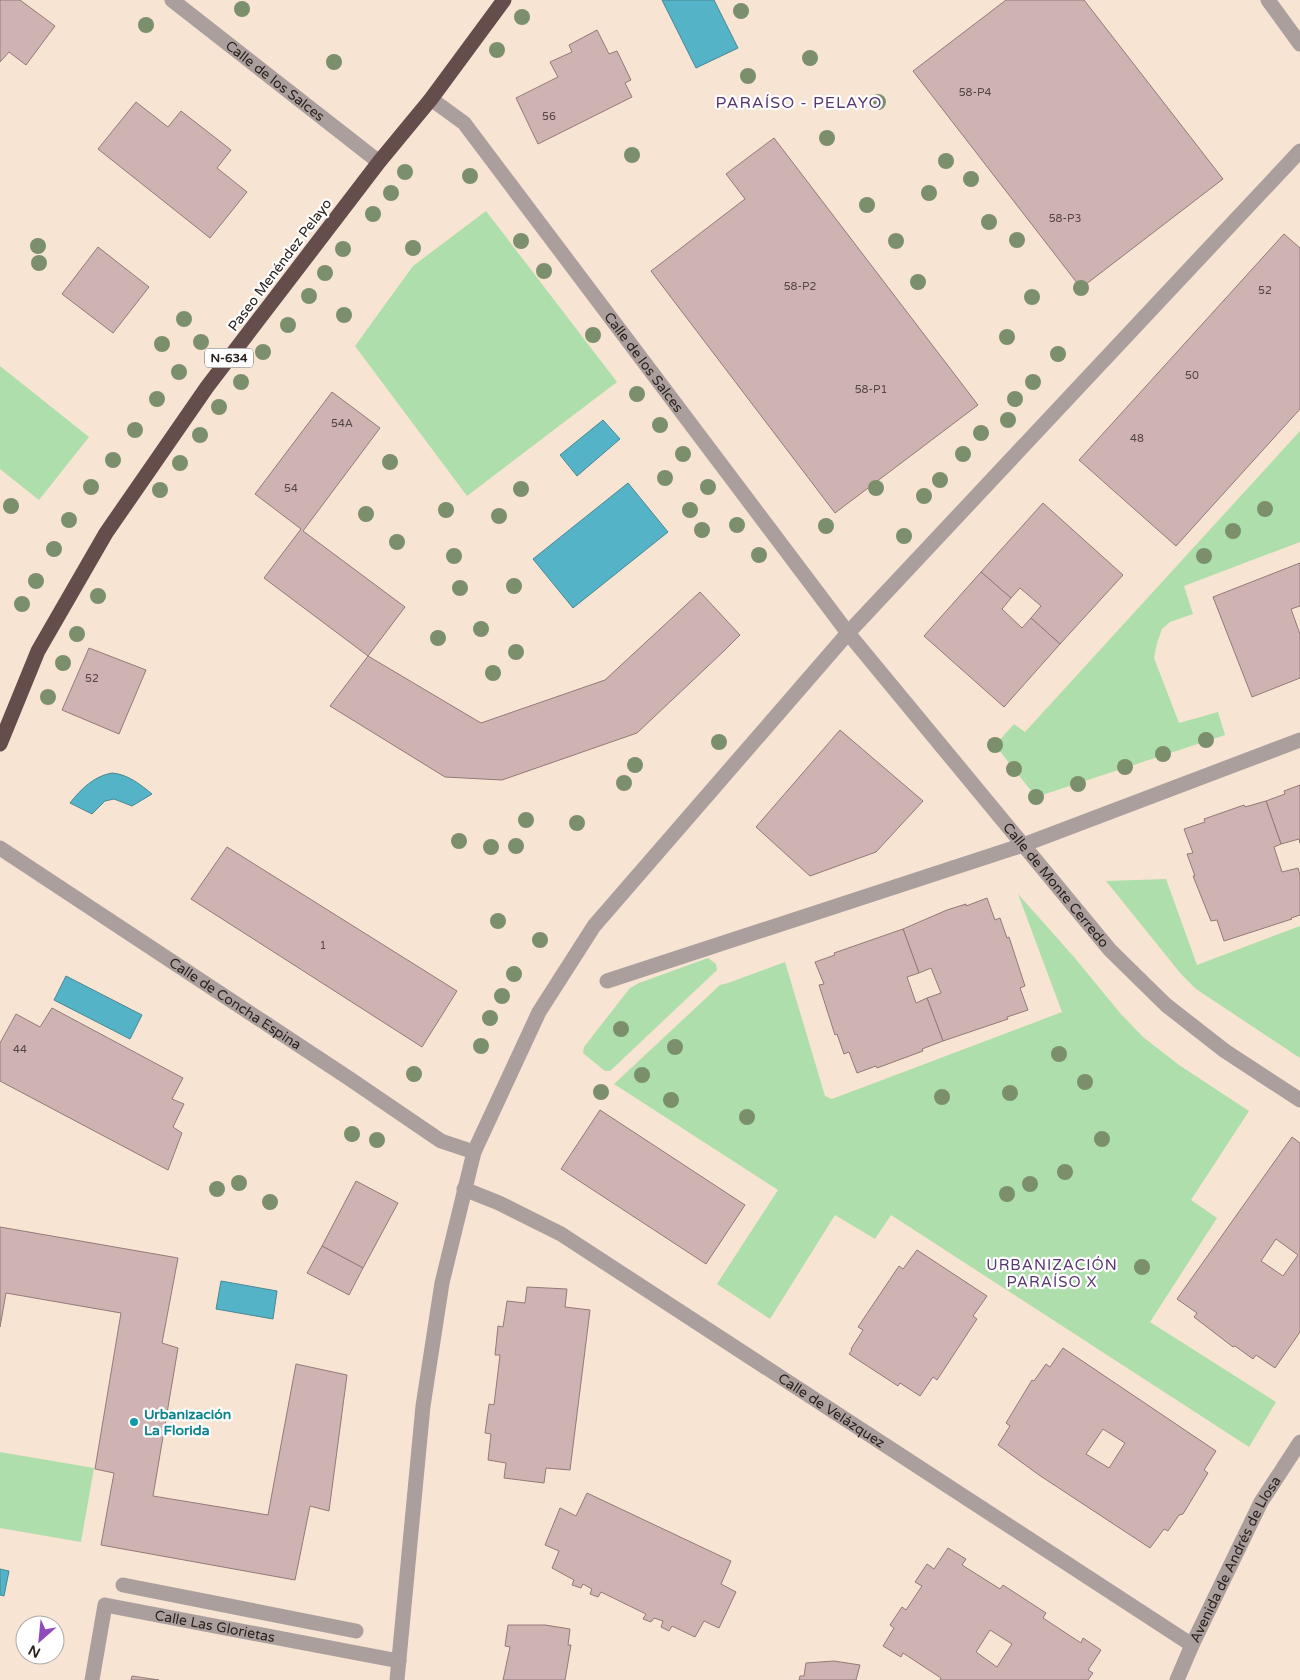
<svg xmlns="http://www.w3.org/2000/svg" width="1300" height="1680" font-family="'Varela Round',sans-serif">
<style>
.green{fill:#aedeab}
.water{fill:#55b3c7;stroke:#488894}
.building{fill:#cfb3b2;stroke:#937a78;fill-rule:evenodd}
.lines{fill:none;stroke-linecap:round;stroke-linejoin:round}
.lane{stroke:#ab9f9e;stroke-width:15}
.street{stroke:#ab9f9e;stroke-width:15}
.highway{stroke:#644d4b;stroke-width:15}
.tree{fill:#7b8f6c}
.culture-dot{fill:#0f9aa8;stroke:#fff;stroke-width:2}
.labels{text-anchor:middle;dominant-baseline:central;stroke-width:4.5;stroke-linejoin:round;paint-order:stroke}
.number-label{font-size:11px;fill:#534642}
.shield{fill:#fff;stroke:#6a6460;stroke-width:1}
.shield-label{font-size:12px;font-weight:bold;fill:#2a221c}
.street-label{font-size:14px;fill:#2a221c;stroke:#fff}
.culture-label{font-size:14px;font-weight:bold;fill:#0d838f;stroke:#fff;text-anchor:start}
.neighbourhood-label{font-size:15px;letter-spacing:1px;fill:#583771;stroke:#fff}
.quarter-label{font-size:16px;letter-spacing:1px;fill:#583771;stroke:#fff}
</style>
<rect width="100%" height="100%" fill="#f8e4d3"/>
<!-- green -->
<g class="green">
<path d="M486 211 617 382 467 496 355 346 413 266Z"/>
<path d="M0 366 89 437 39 500 0 469Z"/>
<path d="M1300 431V542L1184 586 1193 614 1170 622 1162 629 1157 643 1154 658 1179 723 1218 712 1225 735 1036 797 995 745 1014 724 1025 732Z"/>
<path d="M1166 879 1197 965 1300 926V1058L1196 989 1181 974 1106 881Z"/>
<path d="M1018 894 1074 957 1120 1013 1143 1037 1179 1065 1249 1111 1191 1200 1217 1218 1150 1322 1276 1402 1249 1447 891 1215 875 1239 835 1215 770 1319 717 1284 778 1190 614 1084 720 985 728 983 785 962 825 1096 832 1099 1062 1012Z"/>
<path d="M708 958 716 964 717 970 610 1071H605L583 1053 584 1047 630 988 639 983Z"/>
<path d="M0 1452 94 1468 81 1542 0 1528Z"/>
</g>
<!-- water -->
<g class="water">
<path d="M662 0H714L738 48 696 68Z"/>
<path d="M603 420 620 439 577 476 560 455Z"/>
<path d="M628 483 668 532 573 608 533 559Z"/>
<path d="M112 773C127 774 140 784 152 794L132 806 114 799 105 801 92 814 70 803C81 789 94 776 112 773Z"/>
<path d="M66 976 142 1015 130 1039 54 1000Z"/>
<path d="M221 1281 277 1291 273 1319 216 1309Z"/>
<path d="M0 1569 9 1571 4 1596 0 1595Z"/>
</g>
<!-- building -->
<g class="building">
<path d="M0 0H20L55 26 26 65 9 52 0 62Z"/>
<path d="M1006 0H1084L1223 179 1081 288 913 71Z"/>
<path d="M597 30 609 54 617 51 631 80 625 83 632 97 538 144 516 98 558 77 550 62 572 52 569 45Z"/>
<path d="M136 102 168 127 181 111 231 150 217 168 247 192 210 238 98 149Z"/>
<path d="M774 138 978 405 835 513 651 271 745 199 726 174Z"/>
<path d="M1284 234 1300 248V409L1176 546 1079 460Z"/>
<path d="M98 247 149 287 113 333 62 294Z"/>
<path d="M332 392 380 428 303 531 405 607 368 656 264 578 301 529 255 494Z"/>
<path d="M1043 503 1123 575 1060 644 1031 618 1041 606 1020 588 1011 598 981 572Z"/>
<path d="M1300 563V606L1291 609 1300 634V678L1252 697 1213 597Z"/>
<path d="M981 572 1011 598 1002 609 1022 628 1031 618 1060 644 1004 707 924 636Z"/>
<path d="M700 592 740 635 725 650 637 733 502 780 445 777 330 706 368 656 481 723 605 680Z"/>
<path d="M89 648 146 670 119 734 62 710Z"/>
<path d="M840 730 923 801 876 852 810 876 756 827Z"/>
<path d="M1300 785V843L1299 839 1281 844 1266 801 1285 794 1284 791Z"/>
<path d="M1266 801 1281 844 1274 847 1282 872 1298 868 1300 875V915L1291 918 1292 919 1224 941 1217 920 1211 921 1193 876H1195L1187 854 1193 853 1184 829 1205 822 1204 819 1244 805 1245 807Z"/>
<path d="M227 847 457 991 422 1047 191 899Z"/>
<path d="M987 898 995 920 1000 918 1007 938 1009 937 1025 986 1020 988 1028 1010 1007 1017 1008 1019 943 1041 927 998 941 993 931 968 919 973 903 929 947 910 966 904V906Z"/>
<path d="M903 929 919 973 907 977 916 1003 927 998 943 1041 922 1049 923 1051 877 1068 876 1066 857 1073 849 1052 844 1054 837 1034 835 1035 819 985 824 984 815 962 835 955 834 953Z"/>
<path d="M52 1008 183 1078 172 1099 184 1104 173 1127 182 1133 168 1170 0 1081V1043L16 1014 40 1027Z"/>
<path d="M600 1110 745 1205 706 1264 561 1169Z"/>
<path d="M1292 1137 1300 1143V1332L1275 1368 1256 1355 1253 1359 1235 1346 1233 1347 1194 1317 1197 1313 1177 1299ZM1276 1239 1298 1255 1283 1276 1261 1261Z"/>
<path d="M356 1181 398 1203 363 1268 322 1246Z"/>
<path d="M0 1227 178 1258 162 1343 178 1348 153 1496 268 1515 296 1364 347 1375 329 1511 310 1506 295 1580 101 1545 114 1473 95 1469 121 1313 6 1293 0 1327Z"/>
<path d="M322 1246 363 1268 349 1295 307 1273Z"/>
<path d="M917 1250 987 1296 973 1316 977 1319 937 1380 933 1377 920 1396 900 1383 898 1386 849 1354 852 1350 851 1349 863 1330 858 1327 899 1266 903 1269Z"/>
<path d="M527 1287 567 1289 565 1307 590 1310 570 1470 546 1468 544 1483 504 1478 506 1463 488 1460 491 1434 485 1433 489 1404 494 1405 500 1355H495L498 1326 503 1327 507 1301 525 1303Z"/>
<path d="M1063 1348 1216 1451 1204 1470 1208 1473 1183 1514 1179 1515 1168 1531 1164 1529 1150 1548 1039 1475 998 1445 1010 1426 1006 1423 1032 1380 1034 1381 1046 1364 1050 1367ZM1103 1429 1125 1443 1109 1468 1086 1454Z"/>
<path d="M587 1493 731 1561 721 1584 736 1592 719 1628 704 1621 695 1637 672 1626 669 1631 661 1627 663 1621 654 1618 651 1622 643 1619 646 1614 601 1592 598 1597 590 1594 592 1589 583 1584 581 1588 572 1585 574 1580 552 1568 559 1551 545 1545 560 1508 576 1516Z"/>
<path d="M948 1548 966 1559 962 1565 1000 1589 1003 1585 1046 1613 1043 1618 1081 1643 1083 1638 1101 1650 1088 1670 1093 1673 1088 1680H940L941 1678 903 1653 901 1657 883 1646 894 1628 890 1625 902 1607 906 1610 922 1586 915 1582 927 1564 934 1569ZM990 1630 1012 1644 997 1667 976 1652Z"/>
<path d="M508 1625H545L570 1629 568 1645H571L565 1680H503L510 1647 505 1646Z"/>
<path d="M834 1661 860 1665 856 1680H799L800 1676H804L806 1663Z"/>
<path d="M132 1676 159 1680H131Z"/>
</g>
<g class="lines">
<!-- lane -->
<path class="lane" d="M123 1585 356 1631"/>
<!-- street -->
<g class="street">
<path id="s1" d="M172 0 379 162"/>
<path d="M1268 0 1300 44"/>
<path id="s2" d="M431 99 464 123 848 633 1110 950 1166 1005 1225 1051 1300 1100"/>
<path id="s3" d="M0 848 347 1077 441 1141 474 1152"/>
<path d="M607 981 1023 845 1300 740"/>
<path id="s4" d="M464 1189 499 1203 561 1234 1192 1645"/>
<path id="s5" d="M92 1680 105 1605 399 1661"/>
<path d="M397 1680 423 1406 442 1283 474 1152 539 1012 594 926 848 633 1300 151"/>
<path id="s6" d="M1177 1680 1192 1645 1261 1502 1300 1442"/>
</g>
<!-- highway -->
<path class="highway" d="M0 744 38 651 106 533 207 387 379 162 431 99 504 0"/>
</g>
<!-- trees -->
<g class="tree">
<circle cx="242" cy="9" r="8"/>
<circle cx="741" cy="11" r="8"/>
<circle cx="522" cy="17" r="8"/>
<circle cx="146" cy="25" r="8"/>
<circle cx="497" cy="50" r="8"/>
<circle cx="810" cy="58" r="8"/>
<circle cx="334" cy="62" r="8"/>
<circle cx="748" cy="76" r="8"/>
<circle cx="878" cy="102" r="8"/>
<circle cx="827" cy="138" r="8"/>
<circle cx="632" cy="155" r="8"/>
<circle cx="946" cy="161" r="8"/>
<circle cx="405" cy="172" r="8"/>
<circle cx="470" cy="176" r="8"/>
<circle cx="971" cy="179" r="8"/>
<circle cx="391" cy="193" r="8"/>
<circle cx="929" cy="193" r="8"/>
<circle cx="867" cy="205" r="8"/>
<circle cx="373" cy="214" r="8"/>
<circle cx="989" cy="222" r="8"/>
<circle cx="1017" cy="240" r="8"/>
<circle cx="521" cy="241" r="8"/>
<circle cx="896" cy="241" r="8"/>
<circle cx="38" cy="246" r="8"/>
<circle cx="413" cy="248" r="8"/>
<circle cx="343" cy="249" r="8"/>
<circle cx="39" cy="263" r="8"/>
<circle cx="544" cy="271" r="8"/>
<circle cx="325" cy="273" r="8"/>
<circle cx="918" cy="282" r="8"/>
<circle cx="1081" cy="288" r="8"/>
<circle cx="309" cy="296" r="8"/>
<circle cx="1032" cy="297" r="8"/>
<circle cx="344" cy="315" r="8"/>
<circle cx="184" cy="319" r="8"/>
<circle cx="288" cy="325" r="8"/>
<circle cx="593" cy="335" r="8"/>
<circle cx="1007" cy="337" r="8"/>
<circle cx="201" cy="342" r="8"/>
<circle cx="162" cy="344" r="8"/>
<circle cx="263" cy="352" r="8"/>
<circle cx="1058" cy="354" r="8"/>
<circle cx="179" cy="372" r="8"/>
<circle cx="241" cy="382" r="8"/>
<circle cx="1033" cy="382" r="8"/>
<circle cx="637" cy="394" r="8"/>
<circle cx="157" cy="399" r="8"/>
<circle cx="1015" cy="399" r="8"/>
<circle cx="219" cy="407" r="8"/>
<circle cx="1008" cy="420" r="8"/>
<circle cx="660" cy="425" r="8"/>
<circle cx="135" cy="430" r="8"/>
<circle cx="981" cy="433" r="8"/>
<circle cx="200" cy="435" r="8"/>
<circle cx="683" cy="454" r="8"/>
<circle cx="963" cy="454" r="8"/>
<circle cx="113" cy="460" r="8"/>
<circle cx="390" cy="462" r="8"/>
<circle cx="180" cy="463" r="8"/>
<circle cx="665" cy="478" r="8"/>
<circle cx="940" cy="480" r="8"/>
<circle cx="91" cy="487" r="8"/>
<circle cx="708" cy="487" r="8"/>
<circle cx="876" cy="488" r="8"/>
<circle cx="521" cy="489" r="8"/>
<circle cx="160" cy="490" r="8"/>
<circle cx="924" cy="496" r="8"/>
<circle cx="11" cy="506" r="8"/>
<circle cx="1265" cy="509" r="8"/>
<circle cx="446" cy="510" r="8"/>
<circle cx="690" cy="510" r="8"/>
<circle cx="366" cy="514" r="8"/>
<circle cx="499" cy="516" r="8"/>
<circle cx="69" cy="520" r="8"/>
<circle cx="737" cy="525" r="8"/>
<circle cx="826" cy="526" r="8"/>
<circle cx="702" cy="530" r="8"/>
<circle cx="1233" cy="531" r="8"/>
<circle cx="904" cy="536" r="8"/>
<circle cx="397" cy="542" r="8"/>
<circle cx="54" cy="549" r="8"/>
<circle cx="759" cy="555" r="8"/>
<circle cx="454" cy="556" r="8"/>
<circle cx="1204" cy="556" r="8"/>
<circle cx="36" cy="581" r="8"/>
<circle cx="514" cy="586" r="8"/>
<circle cx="460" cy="588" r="8"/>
<circle cx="98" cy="596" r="8"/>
<circle cx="22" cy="604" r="8"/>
<circle cx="481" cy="629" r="8"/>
<circle cx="77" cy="634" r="8"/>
<circle cx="438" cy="638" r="8"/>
<circle cx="516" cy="652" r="8"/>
<circle cx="63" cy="663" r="8"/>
<circle cx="493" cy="673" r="8"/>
<circle cx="48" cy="697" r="8"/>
<circle cx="1206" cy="740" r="8"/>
<circle cx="719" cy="742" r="8"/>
<circle cx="995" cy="745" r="8"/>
<circle cx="1163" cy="754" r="8"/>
<circle cx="635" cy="765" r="8"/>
<circle cx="1125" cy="767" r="8"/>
<circle cx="1014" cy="769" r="8"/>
<circle cx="624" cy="783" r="8"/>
<circle cx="1078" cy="784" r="8"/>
<circle cx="1036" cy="797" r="8"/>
<circle cx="526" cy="820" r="8"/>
<circle cx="577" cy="823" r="8"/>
<circle cx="459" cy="841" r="8"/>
<circle cx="516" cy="846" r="8"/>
<circle cx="491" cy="847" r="8"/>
<circle cx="498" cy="921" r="8"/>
<circle cx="540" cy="940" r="8"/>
<circle cx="514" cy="974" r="8"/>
<circle cx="502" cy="996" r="8"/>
<circle cx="490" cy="1018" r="8"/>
<circle cx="621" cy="1029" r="8"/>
<circle cx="481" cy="1046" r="8"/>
<circle cx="675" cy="1047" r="8"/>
<circle cx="1059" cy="1054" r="8"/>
<circle cx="414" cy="1074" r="8"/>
<circle cx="642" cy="1075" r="8"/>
<circle cx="1085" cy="1082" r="8"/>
<circle cx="601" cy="1092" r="8"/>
<circle cx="1010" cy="1093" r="8"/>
<circle cx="942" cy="1097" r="8"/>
<circle cx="671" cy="1100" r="8"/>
<circle cx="747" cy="1117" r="8"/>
<circle cx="352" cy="1134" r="8"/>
<circle cx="1102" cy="1139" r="8"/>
<circle cx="377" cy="1140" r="8"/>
<circle cx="1065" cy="1172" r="8"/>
<circle cx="239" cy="1183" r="8"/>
<circle cx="1030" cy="1184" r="8"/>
<circle cx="217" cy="1189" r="8"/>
<circle cx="1007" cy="1194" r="8"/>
<circle cx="270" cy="1202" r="8"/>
<circle cx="1142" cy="1267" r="8"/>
</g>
<!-- markers -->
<circle class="culture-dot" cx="134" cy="1422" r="5"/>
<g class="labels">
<!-- number labels -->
<g class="number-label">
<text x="975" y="92">58-P4</text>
<text x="549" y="116">56</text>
<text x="1065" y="218">58-P3</text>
<text x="800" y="286">58-P2</text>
<text x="1265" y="290">52</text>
<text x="1192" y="375">50</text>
<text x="871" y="389">58-P1</text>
<text x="342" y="423">54A</text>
<text x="1137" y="438">48</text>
<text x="291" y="488">54</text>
<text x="92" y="678">52</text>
<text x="323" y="945">1</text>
<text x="20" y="1049">44</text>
</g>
<!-- shield labels -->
<rect class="shield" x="205" y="348.5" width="48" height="19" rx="4"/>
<g class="shield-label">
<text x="229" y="358">N-634</text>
</g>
<!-- street labels -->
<g class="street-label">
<text stroke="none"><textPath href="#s1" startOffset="131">Calle de los Salces</textPath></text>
<text transform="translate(280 265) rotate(-53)">Paseo Menéndez Pelayo</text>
<text stroke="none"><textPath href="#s2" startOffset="340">Calle de los Salces</textPath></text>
<text stroke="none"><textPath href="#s2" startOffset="1006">Calle de Monte Cerredo</textPath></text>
<text stroke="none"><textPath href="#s3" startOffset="282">Calle de Concha Espina</textPath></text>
<text stroke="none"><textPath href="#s4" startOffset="430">Calle de Velázquez</textPath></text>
<text stroke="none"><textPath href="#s6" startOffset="134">Avenida de Andrés de Llosa</textPath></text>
<text stroke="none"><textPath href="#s5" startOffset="188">Calle Las Glorietas</textPath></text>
</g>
<!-- culture labels -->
<g class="culture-label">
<text x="144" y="1414">Urbanización<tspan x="144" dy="16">La Florida</tspan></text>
</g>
<!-- neighbourhood labels -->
<g class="neighbourhood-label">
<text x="1052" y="1265">URBANIZACIÓN<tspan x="1052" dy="17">PARAÍSO X</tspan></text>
</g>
<!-- quarter labels -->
<g class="quarter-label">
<text x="799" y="103">PARAÍSO - PELAYO</text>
</g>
</g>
<!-- north arrow -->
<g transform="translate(40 1640) rotate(207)"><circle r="24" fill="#ffffff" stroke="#aaa7a4"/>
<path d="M0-4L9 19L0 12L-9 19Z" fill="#8f4abe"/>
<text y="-8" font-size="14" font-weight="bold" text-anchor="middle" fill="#2a221c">N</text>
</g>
</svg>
